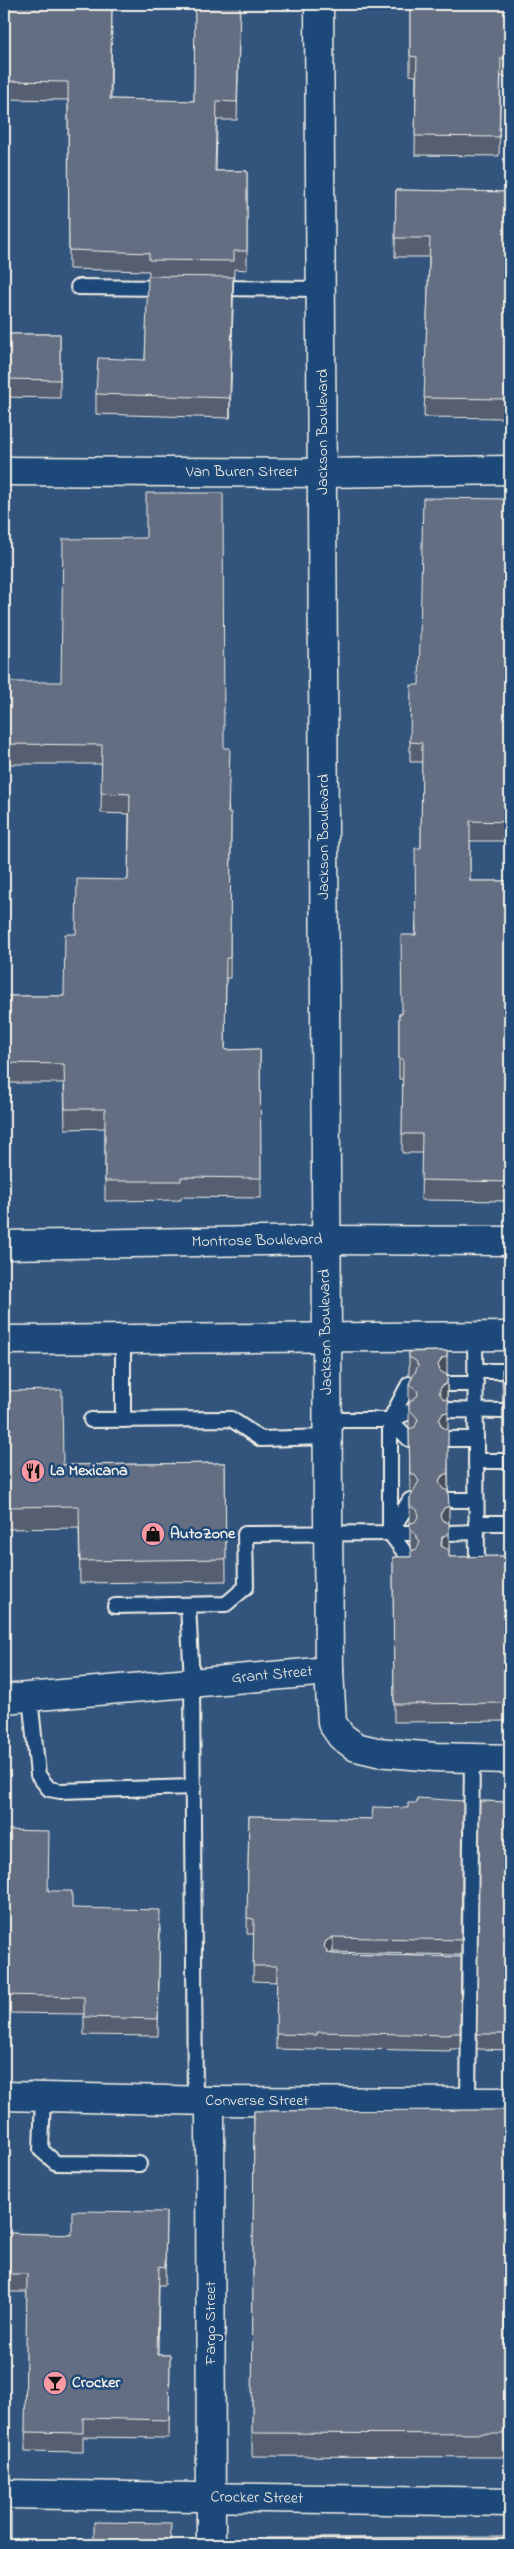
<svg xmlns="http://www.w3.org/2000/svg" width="514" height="2549" font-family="'Indie Flower',sans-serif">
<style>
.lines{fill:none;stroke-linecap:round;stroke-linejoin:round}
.service-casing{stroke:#f4f1e8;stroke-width:18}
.minor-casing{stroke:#f4f1e8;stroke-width:31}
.secondary-casing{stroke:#f4f1e8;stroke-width:31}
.service{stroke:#1f4a7a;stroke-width:14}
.minor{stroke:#1f4a7a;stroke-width:28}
.secondary{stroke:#1f4a7a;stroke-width:28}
.wall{fill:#555f71;stroke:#f4f1e8;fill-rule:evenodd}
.shaded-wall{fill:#454d5c;stroke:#f4f1e8}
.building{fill:#636e83;stroke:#f4f1e8}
.labels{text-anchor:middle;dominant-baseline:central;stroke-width:5;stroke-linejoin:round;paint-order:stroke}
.street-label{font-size:16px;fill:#f4f1e8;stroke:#1f4a7a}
.poi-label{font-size:16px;font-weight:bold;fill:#f4f1e8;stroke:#1f4a7a;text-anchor:start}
</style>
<rect width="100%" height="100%" fill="#33557d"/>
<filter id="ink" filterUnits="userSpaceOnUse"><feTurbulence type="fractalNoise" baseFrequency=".02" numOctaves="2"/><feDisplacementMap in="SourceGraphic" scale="10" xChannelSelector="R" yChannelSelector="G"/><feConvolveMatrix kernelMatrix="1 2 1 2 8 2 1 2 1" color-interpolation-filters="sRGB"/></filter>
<g filter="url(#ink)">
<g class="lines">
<!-- service casing -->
<g class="service-casing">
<g id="service">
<path d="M78 287 166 288"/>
<path d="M215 288 322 289"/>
<path d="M475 1336 477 1560"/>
<path d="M123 1339V1420"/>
<path d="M476 1371H510"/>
<path d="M447 1384H476"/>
<path d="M448 1410 503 1411"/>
<path d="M91 1420 231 1419 261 1439 327 1437"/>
<path d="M390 1420 409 1384"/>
<path d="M390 1420 409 1439"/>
<path d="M390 1420 409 1412"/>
<path d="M448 1439H476"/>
<path d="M476 1461H504"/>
<path d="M448 1500H476"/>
<path d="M476 1523H504"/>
<path d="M390 1533 410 1500"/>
<path d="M390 1533 411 1561"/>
<path d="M390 1533H410"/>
<path d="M449 1533 477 1532"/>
<path d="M188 1605 192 1682 195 2101"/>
<path d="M115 1606 226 1604 246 1587 245 1534 390 1533V1420H326"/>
<path d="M30 1697 38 1775 49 1789 60 1791 194 1787"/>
<path d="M43 2097 41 2150 56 2163 139 2164"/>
<path d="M468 2102 472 1758"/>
</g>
</g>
<!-- minor casing -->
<g class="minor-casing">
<g id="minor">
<path d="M319 4C324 559 324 1115 329 1671L332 1723 341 1736 356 1747 377 1752 435 1757 510 1759"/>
<path d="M4 471 323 473 510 470"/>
<path d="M4 1699 329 1671"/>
<path d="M4 2096 210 2101 510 2102"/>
<path d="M210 2101 211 2545"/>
<path d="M4 2494 510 2502"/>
</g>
</g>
<!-- secondary casing -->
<g class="secondary-casing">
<g id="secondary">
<path d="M4 1245 325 1240 510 1241"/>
<path d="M4 1340 510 1336"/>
</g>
</g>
<!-- service -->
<use href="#service" class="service"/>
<!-- minor -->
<use href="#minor" class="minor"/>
<!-- secondary -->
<use href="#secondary" class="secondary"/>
</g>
<!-- wall -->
<g class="wall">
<path d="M4 4H240L237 120H217L216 171H247V270L234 269 230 418 96 414V394L145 360 149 271 69 269 68 100 4 99ZM112 6 195 8 194 101 111 99Z"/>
<path d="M410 4H510V77L501 76 499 156 415 155 416 76 410 75Z"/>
<path d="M396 190 510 192V337H507L505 418 424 417 429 257H395Z"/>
<path d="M4 334H60V398L4 397Z"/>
<path d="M510 499V841H470V881H510V1201L421 1200 422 1153H402L403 1079H399V1014H402L415 935 421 848 422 762H410V742L419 685Z"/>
<path d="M4 682 224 748 229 813H231L230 978H226L225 1050 260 1049 261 1198 181 1197V1200L105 1201V1128L65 1129 64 1083H4V996H64L76 934 128 880 129 814 101 813 102 764H4Z"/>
<path d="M409 1352 447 1374 449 1557 505 1556 502 1369 510 1368V1721L394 1722 393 1557H411L413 1551 410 1546V1498L413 1492 410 1491 409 1429H411L409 1427V1384L412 1377 409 1375Z"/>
<path d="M4 1391 63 1465 225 1463 226 1581 80 1583 79 1528 4 1529Z"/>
<path d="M463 1801 461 1955 333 1952 331 1954H333L461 1957 460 2049H450V2051L317 2048V2050L276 2049 277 1982 253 1981 254 1934H247L249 1816 372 1819 408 1808 417 1803Z"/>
<path d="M480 1801 510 1802V2050L477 2049Z"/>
<path d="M4 1830 49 1891 72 1908 160 1928 158 2036 84 2035V2014L4 2013Z"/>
<path d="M510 2110V2253H505L504 2457 252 2456 254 2111Z"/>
<path d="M4 2171 8 2233 72 2235 166 2212 165 2285H159L158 2355H170L169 2438 83 2437V2452L25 2451 27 2292H4Z"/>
</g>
<!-- shaded-wall -->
<g class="shaded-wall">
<path d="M233 277V297L230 418V398Z"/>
<path d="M447 1351V1375L442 1377 438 1365Z"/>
<path d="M447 1383V1401L439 1410V1392L441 1387Z"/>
<path d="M448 1412V1430L443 1432 439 1420 443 1413Z"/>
<path d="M448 1473V1491L441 1495 439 1482 441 1477Z"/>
<path d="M449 1506V1524L440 1533V1515L444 1508Z"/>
<path d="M449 1533V1551L441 1564 442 1537Z"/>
<path d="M333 1937V1952L326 1956 324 1946 326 1941Z"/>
</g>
<!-- building -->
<g class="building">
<path d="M4 4H112L110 99 194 101 195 4H240L237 102 217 101 215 171H247V251H234V261L149 260V253L69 250 68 82 4 81Z"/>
<path d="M410 4H510V58H501L499 137 415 136 417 57 410 56Z"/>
<path d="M396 190 510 192V318H507L505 399 424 398 430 238H395Z"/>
<path d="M148 276 233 277 230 398 96 394 98 358 145 360Z"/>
<path d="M4 334H60V380L4 379Z"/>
<path d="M146 493H223L224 748H230L228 813H231L230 958H226L225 1050 260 1049 261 1178 181 1177V1181H105V1109H65L64 1064 4 1063V996H64L65 934H76L77 879 128 880 130 794 101 793 102 745 4 744V682H61L63 539 146 538Z"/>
<path d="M423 498 510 499V822L470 821V881H510V1182L421 1180 422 1134H402L403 1059H399V1014H402L401 935H416L415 848H421L422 743 410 742 411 685H419Z"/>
<path d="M447 1351V1357L442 1358 438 1365 440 1371 447 1375V1383L441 1387 439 1392 443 1399 448 1400V1412L443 1413 439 1420 441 1426 448 1430V1473L441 1477 439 1482 443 1489 448 1491 449 1506 444 1508 440 1515 442 1520 449 1523V1533L442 1537 441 1546 449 1550V1557L505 1556V1551L510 1548V1703L394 1704 393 1557H411V1551L417 1549 420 1542 410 1527V1523L415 1522 419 1515 417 1510 410 1506V1498L419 1481 415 1475 410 1473 409 1429 415 1427 418 1419 409 1409V1403L418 1395 417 1390 409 1384 418 1366 416 1361 409 1357V1352Z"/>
<path d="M510 1368V1390L508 1386 503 1384 502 1369Z"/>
<path d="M62 1390 63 1465 225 1463 226 1559 80 1561 79 1506 4 1507V1391Z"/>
<path d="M510 1398V1397V1438L509 1435 503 1434V1402Z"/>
<path d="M510 1448V1500L509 1497 504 1496V1452Z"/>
<path d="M510 1510V1535L505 1533 504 1513Z"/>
<path d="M417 1798 463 1801 461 1940 333 1937 326 1941 324 1946 328 1953 333 1954 461 1957 460 2033H450V2035L317 2032V2035L276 2034 277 1966H253L254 1919 247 1918 249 1816 372 1819 373 1807 408 1808V1803H417Z"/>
<path d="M480 1801 510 1802V2034H477Z"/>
<path d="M4 1830 49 1831 48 1891H72V1908L160 1910 158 2019 84 2017V1997L4 1995Z"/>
<path d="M510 2110V2230H505L504 2434 252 2433 254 2111Z"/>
<path d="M4 2171H9L8 2233 72 2235V2211L166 2212 165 2267 159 2266 157 2355H170L169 2420 83 2418V2433L25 2432 27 2274H4Z"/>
<rect x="4" y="2513" width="7" height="32"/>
<path d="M94 2522 171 2523 170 2545H94Z"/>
<path d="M510 2537V2545H266V2538Z"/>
</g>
</g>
<!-- icons -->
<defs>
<g id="restaurant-disc" transform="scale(1.25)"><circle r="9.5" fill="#ff9aa2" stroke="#1f4a7a"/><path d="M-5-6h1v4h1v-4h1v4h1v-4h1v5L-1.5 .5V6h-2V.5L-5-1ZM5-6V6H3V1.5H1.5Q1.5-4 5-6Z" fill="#111"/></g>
<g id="shop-disc" transform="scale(1.25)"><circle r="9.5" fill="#ff9aa2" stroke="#1f4a7a"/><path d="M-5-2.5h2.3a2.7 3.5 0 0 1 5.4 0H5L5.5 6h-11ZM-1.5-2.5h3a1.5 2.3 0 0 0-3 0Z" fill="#111"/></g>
<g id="bar-disc" transform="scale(1.25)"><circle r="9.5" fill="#ff9aa2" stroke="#1f4a7a"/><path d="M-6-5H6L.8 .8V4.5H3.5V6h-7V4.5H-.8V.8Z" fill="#111"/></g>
</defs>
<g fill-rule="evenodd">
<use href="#restaurant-disc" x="33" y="1471"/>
<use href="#shop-disc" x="153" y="1534"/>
<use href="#bar-disc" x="55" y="2383"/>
</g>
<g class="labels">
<!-- street labels -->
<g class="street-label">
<text transform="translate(323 432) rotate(-90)">Jackson Boulevard</text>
<text x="242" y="472">Van Buren Street</text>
<text transform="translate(324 837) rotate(-90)">Jackson Boulevard</text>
<text transform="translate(257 1241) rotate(-1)">Montrose Boulevard</text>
<text transform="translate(326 1332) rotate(-91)">Jackson Boulevard</text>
<text transform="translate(272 1675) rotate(-5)">Grant Street</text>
<text x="257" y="2101">Converse Street</text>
<text transform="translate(211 2323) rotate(-90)">Fargo Street</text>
<text transform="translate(257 2498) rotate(1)">Crocker Street</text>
</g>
<!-- poi labels -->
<g class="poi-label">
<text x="50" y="1471">La Mexicana</text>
<text x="170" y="1534">AutoZone</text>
<text x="72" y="2383">Crocker</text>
</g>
</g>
<!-- margin -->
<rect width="514" height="2549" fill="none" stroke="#1f4a7a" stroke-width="20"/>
<rect x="10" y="10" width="494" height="2529" fill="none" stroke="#f4f1e8" stroke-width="2" filter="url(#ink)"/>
</svg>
